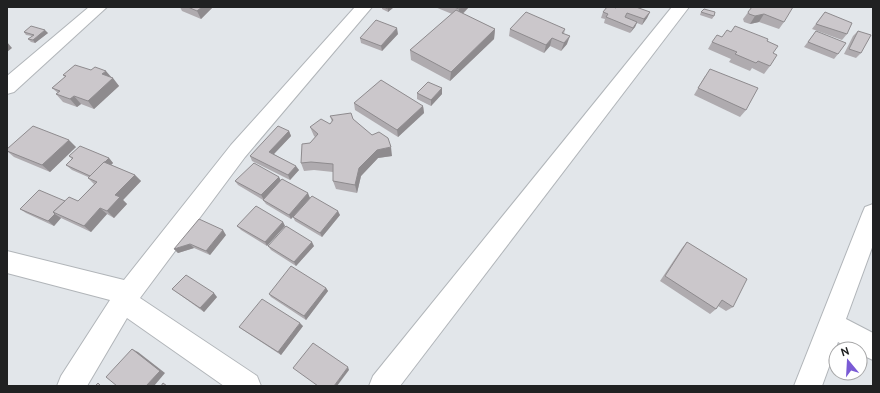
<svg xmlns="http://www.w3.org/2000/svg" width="880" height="393" font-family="Ubuntu,sans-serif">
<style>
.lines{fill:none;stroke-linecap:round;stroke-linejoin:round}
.minor-casing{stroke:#b1b5b9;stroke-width:2}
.minor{fill:#fff;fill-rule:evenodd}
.wall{fill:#afabaf}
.shaded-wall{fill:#8e8b8e}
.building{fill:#cbc7cb;stroke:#8e8b8e}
</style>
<rect width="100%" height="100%" fill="#e2e6ea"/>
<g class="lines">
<!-- minor casing -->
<g class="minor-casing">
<g id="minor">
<path d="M89 7H107L14 92 7 94V76Z"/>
<path d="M355 7H372L245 157 140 298 257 376 261 386H224L127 318 87 386H57L61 376 110 300 7 273V251L124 280 231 145Z"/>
<path d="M672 7H689L400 386H369L373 376Z"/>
<path d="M873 204V245L846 319 873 333V360L860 354V349H850L838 342 822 386H794L862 214 865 207Z"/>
</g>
</g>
<!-- minor -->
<use href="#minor" class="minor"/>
</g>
<!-- wall -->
<g class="wall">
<path d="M180 7H213L201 19 182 11Z"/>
<path d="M382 7H394L388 12 382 9Z"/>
<path d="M435 7H469L463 14 495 29 494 39 450 81 411 60 410 50 452 14Z"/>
<path d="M752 7 784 22 779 29 759 22 750 24 744 22 743 19Z"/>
<path d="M603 12H650L647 18 642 25 637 23 635 27 630 33 604 23 605 19 601 18Z"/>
<path d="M701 12 714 16 712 19 700 15Z"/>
<path d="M825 12 847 34 842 40 812 29Z"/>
<path d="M510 29H565L564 34 567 44 561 51 550 46 544 53 509 36Z"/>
<path d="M816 31 838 54 834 59 804 47Z"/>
<path d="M858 31 861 53 856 58 844 54 853 36Z"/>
<path d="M24 32 48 33 35 43 31 42 28 39 32 36 26 35Z"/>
<path d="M731 32 767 41 773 53 770 66 764 74 752 68 750 71 729 62 731 59 708 49 712 42Z"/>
<path d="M398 34 382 51 361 43 360 38Z"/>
<path d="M63 75 112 78 119 86 94 109 81 104 77 107 63 102 56 94 58 93 52 88 65 77Z"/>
<path d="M705 76 746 110 740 117 694 95Z"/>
<path d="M417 93 442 94 431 106 417 99Z"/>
<path d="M354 103 423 106 424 113 398 137 355 110Z"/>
<path d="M330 116 353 119 392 156 378 158 361 176 357 193 336 189 333 181V172L314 170 304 171 301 163 310 143 315 137 314 136 310 127 330 124 332 122Z"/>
<path d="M289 131 291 136 274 154 299 170 290 180 252 161 250 156Z"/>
<path d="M76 147 50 172 14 157 7 151V149Z"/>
<path d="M69 156 109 158 113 163 111 165 135 175 141 181 123 200 127 204 114 218 107 214 91 232 61 218 54 226 26 213 20 209 65 201H78L94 184 88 178V177L72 170 66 165 72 159Z"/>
<path d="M279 177 281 181 340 215 322 237 295 221 293 217 291 219 266 204 263 200 238 185 235 181Z"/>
<path d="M283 222 285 226 267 246 241 230 237 226Z"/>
<path d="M226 235 210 255 194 248 178 253 174 249Z"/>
<path d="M687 242 733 307 726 311 718 306 716 309 710 314 660 281 682 248Z"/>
<path d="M268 246H314L296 266 271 250Z"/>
<path d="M326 288 328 291 306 320 271 297 269 294Z"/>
<path d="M172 289 217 297 204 312Z"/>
<path d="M303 326 281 355 243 330 239 327Z"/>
</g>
<!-- shaded-wall -->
<g class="shaded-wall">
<path d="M202 7H213L201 19 197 11Z"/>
<path d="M390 7H394L388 12V9Z"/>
<path d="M462 7H469L459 17V9Z"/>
<path d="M650 12 647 18 642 25 644 19Z"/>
<path d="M764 14 759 22 750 24 755 16Z"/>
<path d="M637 22 635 27 630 33 633 28Z"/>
<path d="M397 28 398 34 382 51 381 46Z"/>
<path d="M495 29 494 39 450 81 451 72Z"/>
<path d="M45 30 48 33 35 43 33 40Z"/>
<path d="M570 36 567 44 561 51 564 43Z"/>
<path d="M552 38 550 46 544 53 546 45Z"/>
<path d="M7 42 12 48 7 52Z"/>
<path d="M106 71 112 78 102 74Z"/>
<path d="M113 78 119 86 94 109 88 101Z"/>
<path d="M442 88V94L431 106V100Z"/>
<path d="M74 96 81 104 77 107 70 99Z"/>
<path d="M423 106 424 113 398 137 397 130Z"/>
<path d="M289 131 291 136 271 157 269 152Z"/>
<path d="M69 140 76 147 50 172 42 165Z"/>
<path d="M391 147 392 156 378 158 361 176 357 193 355 185 359 168 377 150Z"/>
<path d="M109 158 113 163 95 181 90 176Z"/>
<path d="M296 166 299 170 290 180 288 175Z"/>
<path d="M135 175 141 181 123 200 127 204 114 218 107 211 115 195Z"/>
<path d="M279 177 281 181 264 200 261 195Z"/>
<path d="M308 193 310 198 291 219 289 215Z"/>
<path d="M100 208 107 214 91 232 84 226Z"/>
<path d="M338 211 340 215 322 237 320 233Z"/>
<path d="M55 214 61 218 54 226 48 221Z"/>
<path d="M283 222 285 226 267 246 265 242Z"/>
<path d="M223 230 226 235 210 255 206 251Z"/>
<path d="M312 242 314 246 296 266 294 262Z"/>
<path d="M190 244 194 248 178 253 174 249Z"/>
<path d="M326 288 328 291 306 320 304 316Z"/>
<path d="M214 293 217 297 204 312 200 308Z"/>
<path d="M300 323 303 326 281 355 278 352Z"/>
<path d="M132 349 138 352 165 373 154 386H146Z"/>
<path d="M348 367 349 370 337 386H334Z"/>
</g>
<!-- building -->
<g class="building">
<path d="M188 7H202L197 11Z"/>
<path d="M384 7H390L388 9Z"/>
<path d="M454 7H462L459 9Z"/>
<path d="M607 7H613L616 8 617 7H636L650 12 644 19 627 13 625 17 637 22 633 28 606 17 608 14 603 12Z"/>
<path d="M752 7H793L784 22 764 14 755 16 749 14 748 12Z"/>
<path d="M704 9 715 12 714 16 701 12Z"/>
<path d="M456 10 495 29 451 72 410 50Z"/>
<path d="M526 12 565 29 562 33 570 36 564 43 552 38 546 45 510 29Z"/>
<path d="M825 12 852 23 847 34 816 24Z"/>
<path d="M376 20 397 28 381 46 360 38Z"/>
<path d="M31 26 45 30 33 40 28 39 34 35 24 32Z"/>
<path d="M735 26 768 39 767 41 778 46 773 53 777 55 770 66 758 61 756 63 735 54 737 52 712 42 717 35 722 37 727 30 731 32Z"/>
<path d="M816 31 846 43 838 54 808 42Z"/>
<path d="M858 31 871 35 861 53 849 49Z"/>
<path d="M75 65 91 70 95 67 106 71 102 74 113 78 88 101 74 96 70 99 56 94 60 91 52 88 66 76 63 75Z"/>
<path d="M710 69 758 88 746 110 698 88Z"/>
<path d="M381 80 423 106 397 130 354 103Z"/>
<path d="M428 82 442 88 431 100 417 93Z"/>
<path d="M351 113 353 119 372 135 379 132 388 138 391 147 377 150 359 168 355 185 333 181V164L311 162 301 163 302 144 310 143 318 134 310 127 321 119 330 124 333 120 330 116Z"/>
<path d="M33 126 69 140 42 165 7 151V149Z"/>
<path d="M278 126 289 131 269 152 296 166 288 175 250 156Z"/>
<path d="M80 146 109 158 105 162H104L90 176 66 165 73 158 69 156Z"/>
<path d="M104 162 135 175 115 195 120 197 107 211 100 208 84 226 53 212 69 197 78 201 97 182 88 178Z"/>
<path d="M254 163 279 177 261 195 235 181Z"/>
<path d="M282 179 308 193 289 215 263 200Z"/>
<path d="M39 190 65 201 53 212 55 214 48 221 20 209Z"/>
<path d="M312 196 338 211 320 233 293 217Z"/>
<path d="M256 206 283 222 265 242 237 226Z"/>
<path d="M199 219 223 230 206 251 190 244 174 249Z"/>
<path d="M286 226 312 242 294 262 268 246Z"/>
<path d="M687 242 747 279 733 307 722 300 716 309 665 276Z"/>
<path d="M291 266 326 288 304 316 269 294Z"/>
<path d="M186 275 214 293 200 308 172 289Z"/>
<path d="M262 299 300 323 278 352 239 327Z"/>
<path d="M313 343 348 367 334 386H318L293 368Z"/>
<path d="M132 349 160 371 146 386H117L106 377Z"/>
<path d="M98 383 101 386H95Z"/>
<path d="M163 383 167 386H161Z"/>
</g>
<!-- border -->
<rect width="880" height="393" fill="none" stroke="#202122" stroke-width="16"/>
<!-- north arrow -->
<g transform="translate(848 361) rotate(342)"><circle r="19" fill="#ffffff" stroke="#a6a6a7"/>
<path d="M0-3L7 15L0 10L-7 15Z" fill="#7a5bd5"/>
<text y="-6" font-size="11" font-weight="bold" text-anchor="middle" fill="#202122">N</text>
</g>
</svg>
